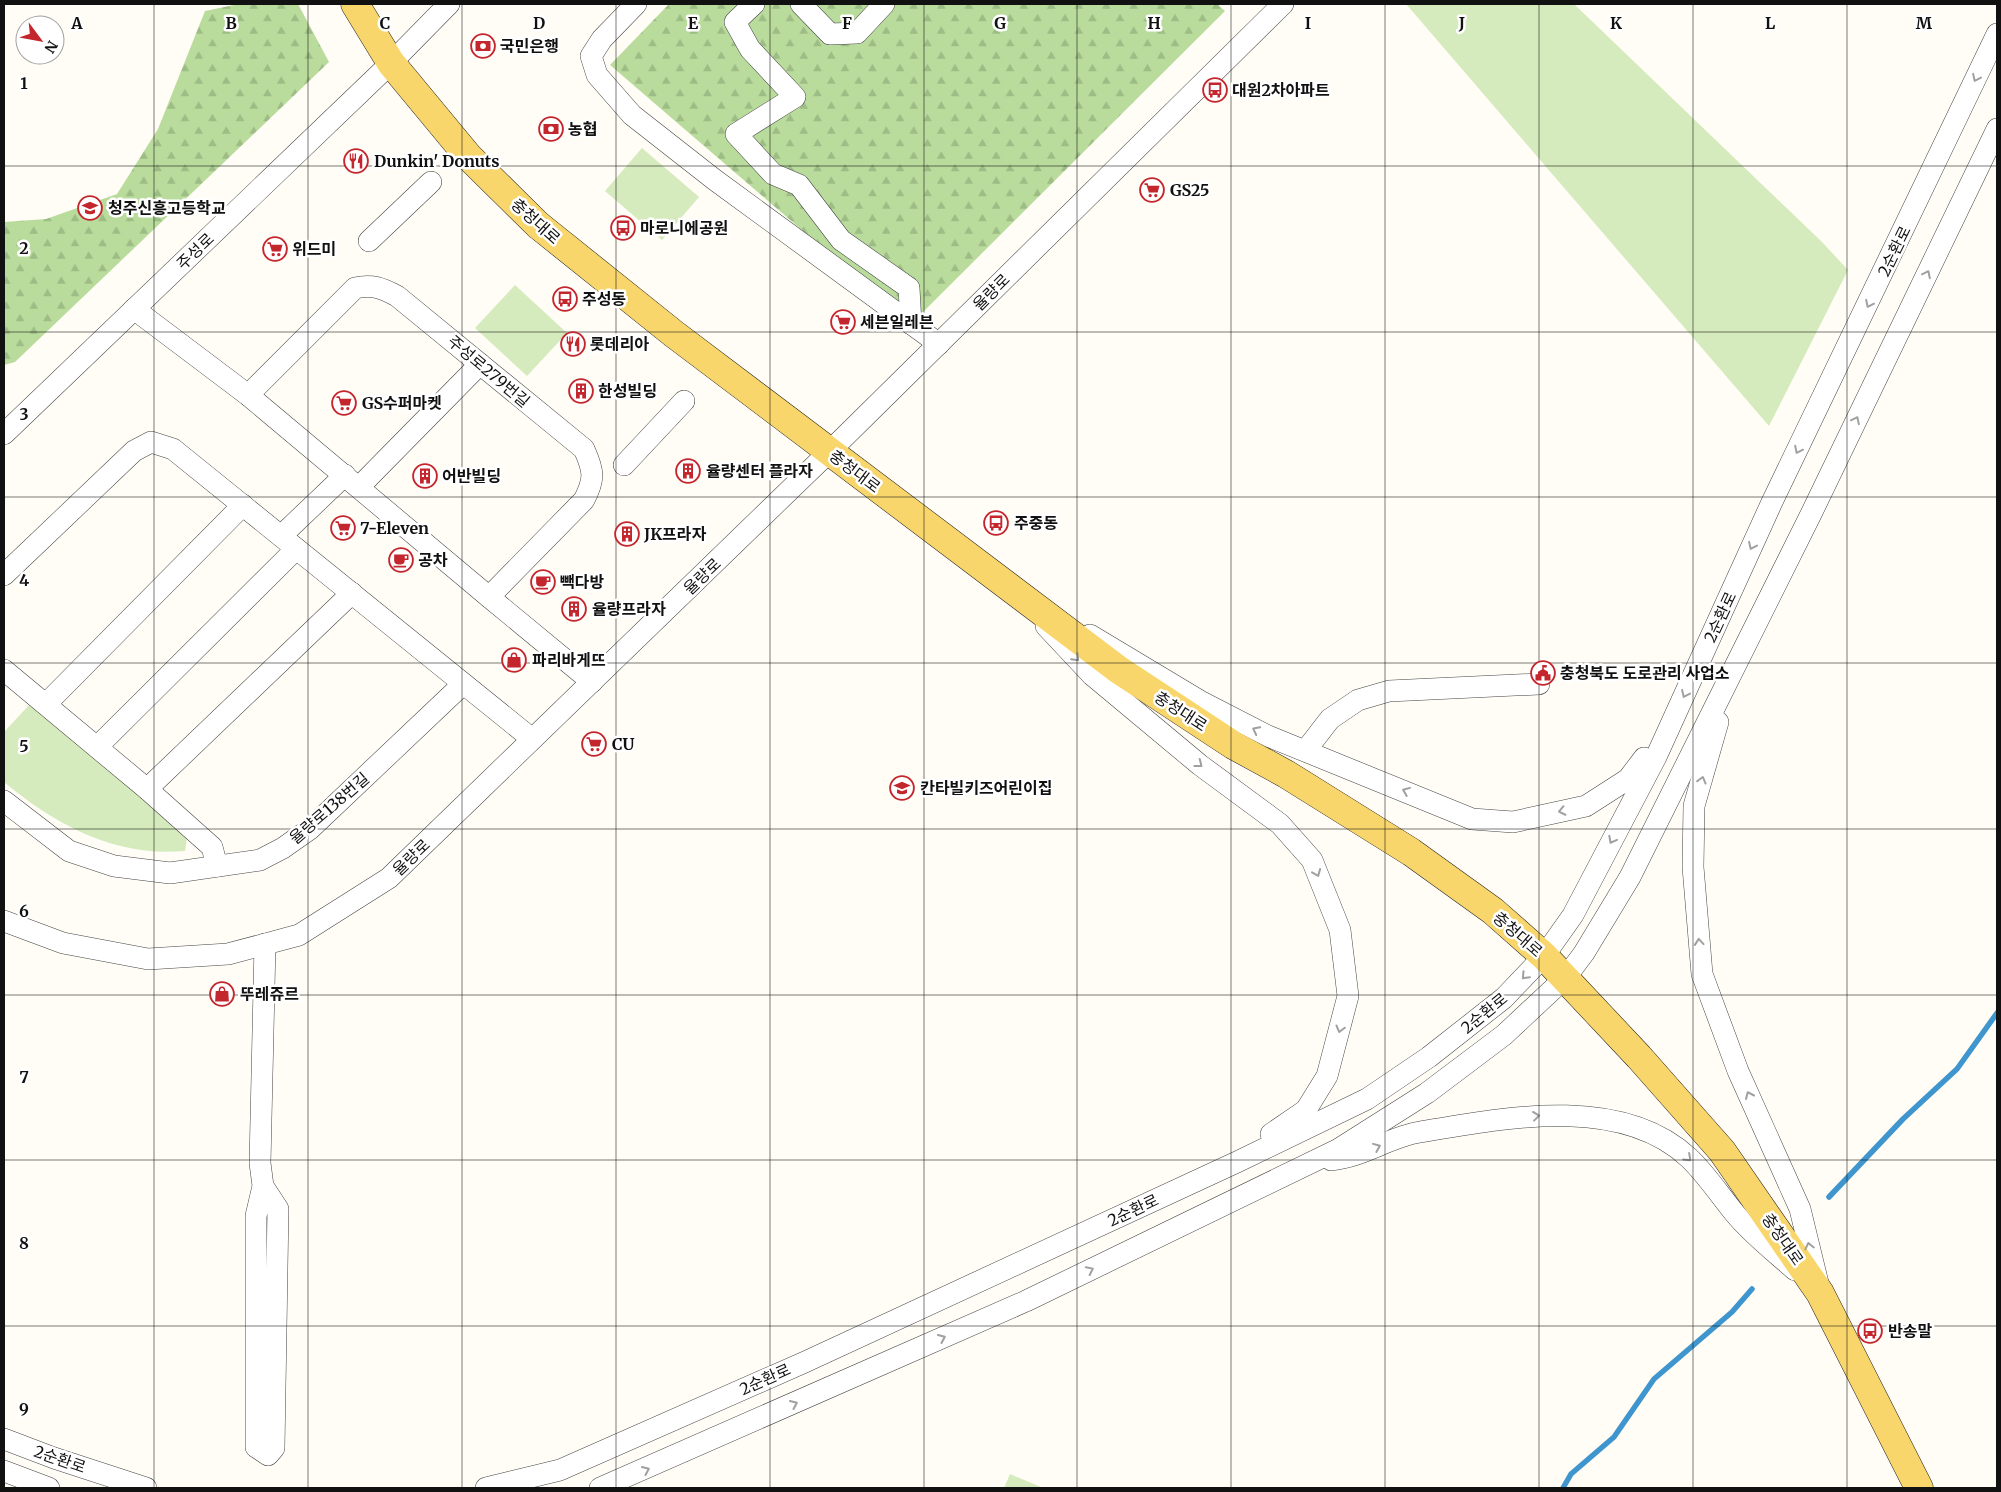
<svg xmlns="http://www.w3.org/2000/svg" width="2001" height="1492" font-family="Merriweather,'Noto Sans KR',serif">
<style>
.green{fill:#d5ebbd}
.forest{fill:url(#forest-firs)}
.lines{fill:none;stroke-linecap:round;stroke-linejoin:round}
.stream{stroke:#3f96cf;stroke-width:5.5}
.minor-casing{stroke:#444;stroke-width:22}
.major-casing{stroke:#222;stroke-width:29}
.minor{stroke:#fff;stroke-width:21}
.major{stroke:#f9d66b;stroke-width:28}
.oneway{stroke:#a0a0a0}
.grid{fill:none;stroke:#111;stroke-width:1;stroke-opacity:0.55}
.labels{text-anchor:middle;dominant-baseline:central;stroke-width:5;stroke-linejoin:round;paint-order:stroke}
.poi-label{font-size:16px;font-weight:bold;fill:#111;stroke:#fff;text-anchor:start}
.street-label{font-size:16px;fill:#111;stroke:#fff}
.grid-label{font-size:16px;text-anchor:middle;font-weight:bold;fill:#111;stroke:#fff;stroke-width:5;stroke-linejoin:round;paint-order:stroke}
</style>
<defs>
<pattern id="forest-firs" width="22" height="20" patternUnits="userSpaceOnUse" patternTransform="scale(1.25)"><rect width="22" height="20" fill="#b9dc9c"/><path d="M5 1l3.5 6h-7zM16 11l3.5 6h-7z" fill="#9ebc85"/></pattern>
</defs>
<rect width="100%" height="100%" fill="#fffdf5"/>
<!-- green -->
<g class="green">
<path d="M1406 4H1574L1822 242 1848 270 1769 426Z"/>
<path d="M642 148 699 197 662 240 605 191Z"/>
<path d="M515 285 567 333 527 376 475 328Z"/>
<path d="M31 703 187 837 185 851C115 857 57 826 4 782V732Z"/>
<path d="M1010 1474 1043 1488H1004Z"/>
</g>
<!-- forest -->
<g class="forest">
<path d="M239 4H298L329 62 15 362 4 365V222L46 219 117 194 158 129 205 11Z"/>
<path d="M669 4H1217L1225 11 911 324 610 65Z"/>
</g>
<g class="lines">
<!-- stream -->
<g class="stream">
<path d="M1829 1197 1903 1119 1957 1069 1997 1013"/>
<path d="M1563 1488 1571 1474 1614 1437 1654 1379 1732 1312 1752 1289"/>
</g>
<!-- minor casing -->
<g class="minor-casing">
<g id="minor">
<path d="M636 4 602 39 591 56 597 75 632 115 715 180 939 344"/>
<path d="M754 4 735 22 750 49 795 97 736 134 773 174 799 185 841 240 909 288 911 324"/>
<path d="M801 4 830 34 857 33 884 4"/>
<path d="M369 241 431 182"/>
<path d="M134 309 248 395 489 597 592 682"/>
<path d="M248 395 355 288C372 284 382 288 397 296L584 449C594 471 595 479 584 500L489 597"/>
<path d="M4 434 391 63 449 4"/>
<path d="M624 465 684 401"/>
<path d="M359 487 480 364"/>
<path d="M281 536 345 475"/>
<path d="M4 575 134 451 151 442 173 449 532 739"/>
<path d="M1046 626 1092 675 1200 765 1280 824 1312 860 1340 930 1348 996 1327 1076 1306 1110 1271 1134"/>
<path d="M1090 635 1200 701 1268 736 1472 819 1513 822 1586 806 1628 779 1644 758"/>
<path d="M4 670 147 789 212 847 217 866"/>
<path d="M46 704 243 505"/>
<path d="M1718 722 1694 806 1693 867 1702 974 1738 1071 1800 1209 1818 1283"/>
<path d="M97 747 296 549"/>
<path d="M1306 750 1330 719 1358 700 1389 691 1539 684"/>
<path d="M147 789 352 593"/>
<path d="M4 801 69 851 114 866 170 873 260 860 283 848 310 829 463 684"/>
<path d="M4 921 63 943 148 959 228 954 299 935 389 878 829 452 1283 4"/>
<path d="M1331 1160C1363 1157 1389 1137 1420 1132 1503 1118 1621 1094 1689 1158 1707 1175 1721 1197 1737 1216 1754 1236 1776 1253 1795 1270"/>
<path d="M263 1186 278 1209 274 1448 268 1455 256 1447V1216L263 1186 260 1163 265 944"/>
<path d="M4 1439 54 1458 146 1488"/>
<path d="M4 1471 49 1488"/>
<path d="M486 1488 560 1470 805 1362 1237 1162 1367 1099 1429 1057 1504 998 1544 956 1573 915 1656 757 1772 502 1997 34"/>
<path d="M600 1488 1026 1301 1337 1150 1427 1093 1504 1035 1566 977 1584 953 1630 877 1812 512 1997 129"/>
</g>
</g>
<!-- major casing -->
<g class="major-casing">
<path id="major" d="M355 4 391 63 468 156 538 225 674 334 1119 670 1233 745 1286 774 1411 852 1493 911 1544 956 1639 1057 1722 1151 1820 1293 1919 1488"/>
</g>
<!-- minor -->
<use href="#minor" class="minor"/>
<!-- major -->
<use href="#major" class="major"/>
</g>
<!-- one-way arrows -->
<defs><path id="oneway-chevron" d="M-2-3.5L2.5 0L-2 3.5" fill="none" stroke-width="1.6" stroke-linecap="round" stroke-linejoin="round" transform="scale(1.25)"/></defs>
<g class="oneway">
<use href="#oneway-chevron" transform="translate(1976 78) rotate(115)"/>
<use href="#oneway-chevron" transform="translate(1927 274) rotate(-64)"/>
<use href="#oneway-chevron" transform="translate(1869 304) rotate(116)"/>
<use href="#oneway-chevron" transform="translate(1856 420) rotate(-64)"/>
<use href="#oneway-chevron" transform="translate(1798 450) rotate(116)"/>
<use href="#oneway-chevron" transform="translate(1752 546) rotate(115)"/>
<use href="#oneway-chevron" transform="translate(1076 658) rotate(47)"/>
<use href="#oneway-chevron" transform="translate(1685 694) rotate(115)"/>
<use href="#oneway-chevron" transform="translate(1256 730) rotate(-153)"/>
<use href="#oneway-chevron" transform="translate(1199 764) rotate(38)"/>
<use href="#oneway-chevron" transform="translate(1702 780) rotate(-75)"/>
<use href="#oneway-chevron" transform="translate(1406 791) rotate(-158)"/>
<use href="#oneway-chevron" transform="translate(1562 811) rotate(168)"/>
<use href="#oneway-chevron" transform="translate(1612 840) rotate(118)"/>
<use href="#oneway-chevron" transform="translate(1317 873) rotate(68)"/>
<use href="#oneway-chevron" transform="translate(1699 942) rotate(-95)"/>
<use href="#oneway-chevron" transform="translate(1525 976) rotate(133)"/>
<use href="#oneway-chevron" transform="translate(1340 1029) rotate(105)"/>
<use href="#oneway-chevron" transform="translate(1749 1095) rotate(-114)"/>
<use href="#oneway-chevron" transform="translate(1536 1116) rotate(-7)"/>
<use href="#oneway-chevron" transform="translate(1377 1147) rotate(-22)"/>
<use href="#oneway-chevron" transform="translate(1688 1158) rotate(43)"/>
<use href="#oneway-chevron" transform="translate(1809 1246) rotate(-103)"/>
<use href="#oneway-chevron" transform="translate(1090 1270) rotate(-26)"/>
<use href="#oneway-chevron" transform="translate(942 1338) rotate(-24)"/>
<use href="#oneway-chevron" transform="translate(794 1404) rotate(-24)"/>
<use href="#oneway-chevron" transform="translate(646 1470) rotate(-24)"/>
</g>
<!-- grid -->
<path class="grid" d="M154 4V1488M308 4V1488M462 4V1488M616 4V1488M770 4V1488M924 4V1488M1077 4V1488M1231 4V1488M1385 4V1488M1539 4V1488M1693 4V1488M1847 4V1488M4 166H1997M4 332H1997M4 497H1997M4 663H1997M4 829H1997M4 995H1997M4 1160H1997M4 1326H1997"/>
<!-- icons -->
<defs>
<g id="bank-ring" transform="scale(1.25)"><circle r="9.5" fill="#fff" stroke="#c4262e" stroke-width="1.5"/><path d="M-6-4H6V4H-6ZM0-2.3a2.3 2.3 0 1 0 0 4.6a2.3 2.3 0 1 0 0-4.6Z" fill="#c4262e"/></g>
<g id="bus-ring" transform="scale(1.25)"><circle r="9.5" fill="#fff" stroke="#c4262e" stroke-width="1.5"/><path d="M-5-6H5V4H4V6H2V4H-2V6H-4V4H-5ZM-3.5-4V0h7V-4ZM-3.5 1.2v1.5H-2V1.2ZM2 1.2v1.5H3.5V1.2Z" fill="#c4262e"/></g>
<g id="restaurant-ring" transform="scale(1.25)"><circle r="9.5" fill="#fff" stroke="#c4262e" stroke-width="1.5"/><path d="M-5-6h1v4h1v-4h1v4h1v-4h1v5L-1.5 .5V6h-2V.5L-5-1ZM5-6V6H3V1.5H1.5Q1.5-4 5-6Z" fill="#c4262e"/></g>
<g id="supermarket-ring" transform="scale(1.25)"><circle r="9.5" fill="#fff" stroke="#c4262e" stroke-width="1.5"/><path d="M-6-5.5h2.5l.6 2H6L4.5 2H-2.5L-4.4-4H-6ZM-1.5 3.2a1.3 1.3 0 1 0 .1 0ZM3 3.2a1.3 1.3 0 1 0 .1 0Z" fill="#c4262e"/></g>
<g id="school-ring" transform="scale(1.25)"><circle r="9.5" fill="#fff" stroke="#c4262e" stroke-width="1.5"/><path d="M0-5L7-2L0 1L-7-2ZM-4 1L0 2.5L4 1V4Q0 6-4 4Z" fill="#c4262e"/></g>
<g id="building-ring" transform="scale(1.25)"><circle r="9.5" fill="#fff" stroke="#c4262e" stroke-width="1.5"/><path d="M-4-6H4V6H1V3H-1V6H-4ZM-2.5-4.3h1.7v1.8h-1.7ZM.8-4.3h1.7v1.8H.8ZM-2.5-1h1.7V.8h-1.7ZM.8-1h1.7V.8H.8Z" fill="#c4262e"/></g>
<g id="cafe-ring" transform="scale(1.25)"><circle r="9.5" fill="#fff" stroke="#c4262e" stroke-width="1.5"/><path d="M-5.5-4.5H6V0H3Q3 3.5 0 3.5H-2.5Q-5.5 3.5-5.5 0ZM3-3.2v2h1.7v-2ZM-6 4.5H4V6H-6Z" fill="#c4262e"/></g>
<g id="shop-ring" transform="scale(1.25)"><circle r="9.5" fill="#fff" stroke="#c4262e" stroke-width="1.5"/><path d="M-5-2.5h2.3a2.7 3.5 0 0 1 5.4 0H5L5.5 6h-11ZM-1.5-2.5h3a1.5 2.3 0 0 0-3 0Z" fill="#c4262e"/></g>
<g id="civic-ring" transform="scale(1.25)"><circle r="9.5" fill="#fff" stroke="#c4262e" stroke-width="1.5"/><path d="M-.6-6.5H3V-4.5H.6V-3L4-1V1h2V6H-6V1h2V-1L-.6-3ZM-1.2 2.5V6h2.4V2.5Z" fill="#c4262e"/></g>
</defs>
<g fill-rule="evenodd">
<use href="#bank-ring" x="483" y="46"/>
<use href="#bus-ring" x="1215" y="90"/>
<use href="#bank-ring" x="551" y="129"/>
<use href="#restaurant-ring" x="356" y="161"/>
<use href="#supermarket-ring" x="1152" y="190"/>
<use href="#school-ring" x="90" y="208"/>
<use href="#bus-ring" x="623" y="228"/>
<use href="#supermarket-ring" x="275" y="249"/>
<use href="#bus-ring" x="565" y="299"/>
<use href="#supermarket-ring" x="843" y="322"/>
<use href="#restaurant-ring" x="573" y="344"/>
<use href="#building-ring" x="581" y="391"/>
<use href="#supermarket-ring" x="344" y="403"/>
<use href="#building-ring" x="688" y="471"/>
<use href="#building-ring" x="425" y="476"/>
<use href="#bus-ring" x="996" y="523"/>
<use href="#supermarket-ring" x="343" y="528"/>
<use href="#building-ring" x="627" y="534"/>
<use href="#cafe-ring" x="401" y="560"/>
<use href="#cafe-ring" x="543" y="582"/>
<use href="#building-ring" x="574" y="609"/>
<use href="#shop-ring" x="514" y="660"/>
<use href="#civic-ring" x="1543" y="673"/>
<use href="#supermarket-ring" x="594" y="744"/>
<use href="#school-ring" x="902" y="788"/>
<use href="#shop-ring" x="222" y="994"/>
<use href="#bus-ring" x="1870" y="1331"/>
</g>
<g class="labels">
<!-- poi labels -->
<g class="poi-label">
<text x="500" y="46">국민은행</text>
<text x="1232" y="90">대원2차아파트</text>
<text x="568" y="129">농협</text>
<text x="374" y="161">Dunkin' Donuts</text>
<text x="1170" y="190">GS25</text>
<text x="108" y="208">청주신흥고등학교</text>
<text x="640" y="228">마로니에공원</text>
<text x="292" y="249">위드미</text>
<text x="582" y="299">주성동</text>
<text x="860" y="322">세븐일레븐</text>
<text x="590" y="344">롯데리아</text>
<text x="598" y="391">한성빌딩</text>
<text x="362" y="403">GS수퍼마켓</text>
<text x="706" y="471">율량센터 플라자</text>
<text x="442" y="476">어반빌딩</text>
<text x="1014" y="523">주중동</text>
<text x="360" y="528">7-Eleven</text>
<text x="644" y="534">JK프라자</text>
<text x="418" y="560">공차</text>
<text x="560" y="582">빽다방</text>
<text x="592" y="609">율량프라자</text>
<text x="532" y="660">파리바게뜨</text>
<text x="1560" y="673">충청북도 도로관리 사업소</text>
<text x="612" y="744">CU</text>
<text x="920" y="788">칸타빌키즈어린이집</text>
<text x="240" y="994">뚜레쥬르</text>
<text x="1888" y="1331">반송말</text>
</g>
<!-- street labels -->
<g class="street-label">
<text transform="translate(536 221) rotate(42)">충청대로</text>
<text transform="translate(195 251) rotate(-44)">주성로</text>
<text transform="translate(1894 251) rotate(-64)">2순환로</text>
<text transform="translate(991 292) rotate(-45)">율량로</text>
<text transform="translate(489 371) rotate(40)">주성로279번길</text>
<text transform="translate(855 471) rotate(37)">충청대로</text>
<text transform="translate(702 576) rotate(-44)">율량로</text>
<text transform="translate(1720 617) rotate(-65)">2순환로</text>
<text transform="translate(1181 711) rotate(33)">충청대로</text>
<text transform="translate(329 808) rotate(-41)">율량로138번길</text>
<text transform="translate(411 857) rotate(-44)">율량로</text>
<text transform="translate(1518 934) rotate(41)">충청대로</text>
<text transform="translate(1484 1013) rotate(-39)">2순환로</text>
<text transform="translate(1133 1210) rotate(-25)">2순환로</text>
<text transform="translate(1783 1239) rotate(55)">충청대로</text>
<text transform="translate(765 1379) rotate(-24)">2순환로</text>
<text transform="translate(60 1459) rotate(19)">2순환로</text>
</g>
</g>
<g class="grid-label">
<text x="77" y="29">A</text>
<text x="231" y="29">B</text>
<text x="385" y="29">C</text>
<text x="539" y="29">D</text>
<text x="693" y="29">E</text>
<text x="847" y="29">F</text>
<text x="1000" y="29">G</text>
<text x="1154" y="29">H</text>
<text x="1308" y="29">I</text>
<text x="1462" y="29">J</text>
<text x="1616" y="29">K</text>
<text x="1770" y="29">L</text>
<text x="1924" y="29">M</text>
<text x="24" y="89">1</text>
<text x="24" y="254">2</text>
<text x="24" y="420">3</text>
<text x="24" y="586">4</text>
<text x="24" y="752">5</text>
<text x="24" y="917">6</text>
<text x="24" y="1083">7</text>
<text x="24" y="1249">8</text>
<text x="24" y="1415">9</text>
</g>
<!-- border -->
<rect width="2001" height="1492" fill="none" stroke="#111111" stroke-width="10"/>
<!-- north arrow -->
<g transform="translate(40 40) rotate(122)"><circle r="24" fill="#ffffff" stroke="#a0a0a0"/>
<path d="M0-4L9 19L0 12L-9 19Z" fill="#c4262e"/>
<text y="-8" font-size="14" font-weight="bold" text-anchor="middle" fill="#111111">N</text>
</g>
</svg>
